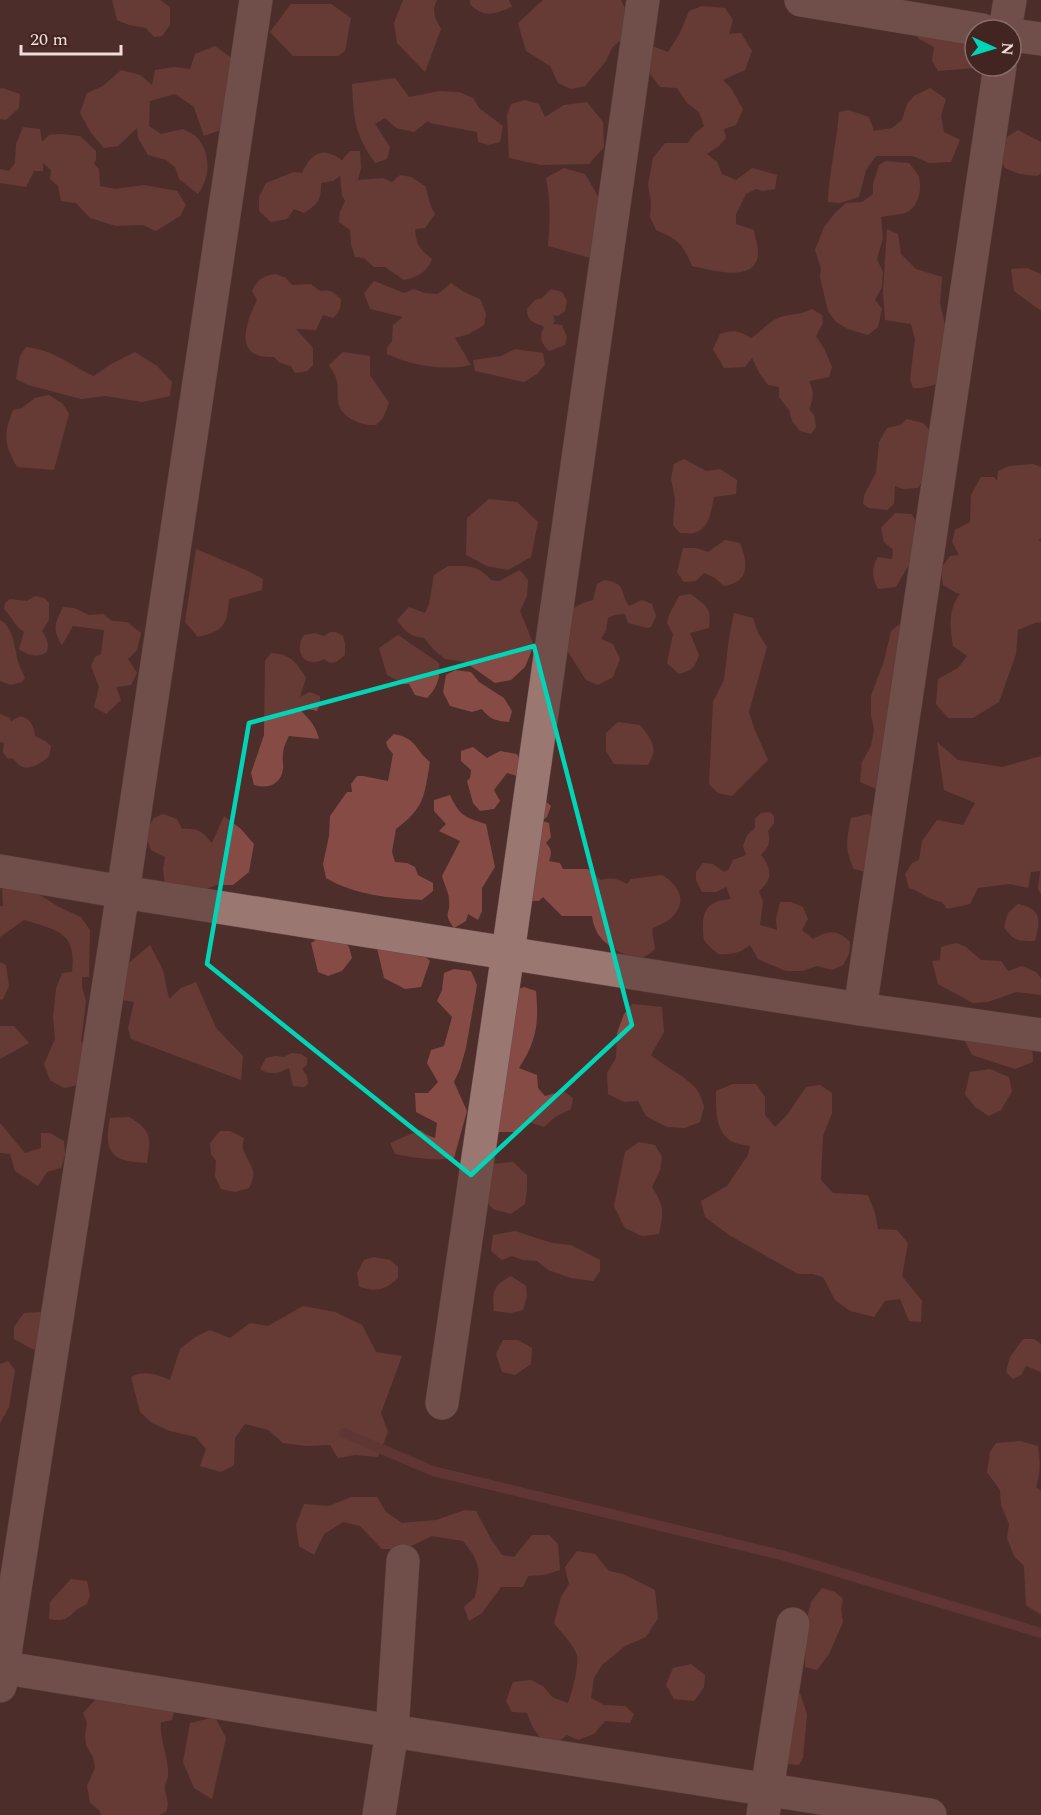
<svg xmlns="http://www.w3.org/2000/svg" width="1041" height="1815" font-family="Spectral,serif">
<style>
.green{fill:#864b44}
.lines{fill:none;stroke-linecap:round;stroke-linejoin:round}
.stream{stroke:#754241;stroke-width:10}
.minor-casing{stroke:#674d4a;stroke-width:34}
.minor{stroke:#9b7772;stroke-width:33}
.marked{fill:none;stroke:#00d5b7;stroke-width:4.5;stroke-linejoin:round}
</style>
<rect width="100%" height="100%" fill="#4d2e2a"/>
<!-- green -->
<g class="green">
<path d="M112 0H160L170 7V25L162 36 154 37 146 28 129 25 117 20Z"/>
<path d="M403 0H437C431 11 435 19 441 29L425 72 397 43 394 23Z"/>
<path d="M470 0H509L512 7C494 14 485 19 470 4Z"/>
<path d="M543 0H621L634 27 612 48 606 61 585 86 571 89 558 83 550 66 526 51 518 23Z"/>
<path d="M291 4H331L351 18 345 51 338 56H293L270 32Z"/>
<path d="M702 6 725 8 733 20 729 34 741 33 752 51 745 70 723 80 731 88 743 109 736 125 724 129 726 138 719 146 707 154 717 162 722 174 736 180 752 168 777 175 775 189 762 191 756 189 746 194 736 214V224L754 230C755 237 758 246 758 253 757 285 709 269 692 266 682 242 678 240 656 230L650 217 651 202 648 184 653 158 665 143H688L694 134 704 126 699 112 687 103 677 88 660 87 641 62 652 46 668 52 680 33 689 11Z"/>
<path d="M907 26 975 37V66H976L974 68 938 71 932 61 934 47 919 39Z"/>
<path d="M215 46 234 60 229 127 204 136 194 107 175 94 150 101 149 126 161 134 183 129C188 132 196 135 199 140 211 156 210 178 198 194L179 179 175 167 166 160 148 155 138 138 137 128 118 146 104 148 91 133 80 113 87 93 103 86 121 70 140 75 152 85 155 70 174 67 190 69 195 54Z"/>
<path d="M395 78 409 97 440 91 459 92 473 98 479 108 503 126 500 142 489 145 478 142 477 132 430 123 428 121 414 132 396 128 385 118 375 124 390 147 387 159 375 163C354 133 354 119 352 84Z"/>
<path d="M2 88 20 94 19 108 6 120 0 119V89Z"/>
<path d="M930 88 946 99 941 116 944 132 960 140 951 162 929 163 913 156H876L866 170 859 197 840 203 828 202C829 172 837 142 839 112L848 110 869 117 874 131 892 128 902 120 907 104 914 96Z"/>
<path d="M525 100 539 104 545 117 564 105 587 102 603 122 604 147 589 164 541 165 509 158 507 115 511 104Z"/>
<path d="M23 127 40 129 42 142 49 135 61 134 80 136 96 151V160L94 164 99 169 100 186 115 189 144 185 177 191 186 205 180 216 156 231 143 225 116 226 90 218 76 203 61 201 58 186 50 179 51 170 43 163V171H34L26 187 0 183V169L9 171 15 163 16 144Z"/>
<path d="M1018 130 1041 142V173L1037 176 1020 174 1005 168 999 155 1001 141Z"/>
<path d="M350 151H360L361 168 358 180 383 178 392 182 400 175 411 177 425 186C429 196 429 205 435 214L425 228 415 229C416 244 420 250 432 259 427 272 418 277 404 280L385 267H374L364 258 355 257 351 244 350 230 339 222 340 212 345 201 342 195 340 176 333 181 321 183C321 200 319 203 304 213L294 209 287 219 271 222 259 211V197L266 183 294 172 302 173C312 152 322 147 342 160Z"/>
<path d="M886 161 909 163C912 167 915 170 918 175 923 187 919 208 905 213 898 215 889 215 881 217L883 238 877 259 883 272 882 287 875 300 882 309 878 327 868 335 848 329 836 322 828 311 820 277 821 268 815 250 824 227 835 213 846 203 862 202 873 194V184L879 165Z"/>
<path d="M564 168 585 174 595 191 604 211 598 260 548 246C550 223 551 201 546 178Z"/>
<path d="M887 229 898 234 901 254 916 269 942 277 940 303 947 334 942 383 921 388H913L910 379 915 339 911 324 885 320 883 292Z"/>
<path d="M1027 268 1041 274V311L1014 291 1011 269Z"/>
<path d="M275 274 286 278 292 285 311 284 320 291C330 289 334 292 341 299 341 308 339 313 333 318L323 315 316 330 296 329 313 348V365L307 371 295 373 291 366 280 363 274 357C233 359 245 325 257 300L252 291C257 280 263 276 275 274Z"/>
<path d="M374 281 404 293 414 289 424 293 438 294 451 283 464 292 480 299 486 314 484 325 469 334 455 338 471 365C443 371 413 366 387 354V348L392 341 393 325 403 317 370 309 364 293Z"/>
<path d="M551 289 562 292 567 301 565 311 558 316 553 315 555 321 553 324 562 325 567 337 565 345 549 351C541 344 539 336 544 327 534 322 527 322 527 309L535 300 542 298Z"/>
<path d="M812 309 822 315 823 323 816 336 825 350 832 367 829 377 809 381C814 392 814 397 809 409L814 415 816 427 811 434 800 431 792 421 789 410 779 397V387L768 385 760 374 752 358 745 367 724 368 713 349 720 334C733 329 740 331 751 338 759 333 766 325 774 320 786 313 800 316 812 309Z"/>
<path d="M26 347C54 350 69 365 94 376L111 364 135 352 157 366 172 382 170 396 142 402 106 396 81 399 28 385 16 379 20 356Z"/>
<path d="M515 349 543 353 545 365 537 374 524 382 475 371 473 360 501 356Z"/>
<path d="M343 352 370 356V375L389 403 383 418 376 425C362 426 341 418 338 402 337 394 339 385 336 378 335 373 331 369 329 365Z"/>
<path d="M49 395 63 404 69 414 54 470 17 467C4 442 3 436 13 410L22 408 35 398Z"/>
<path d="M907 419 923 423 936 437 929 471 918 488 903 489 895 486 894 504 887 510 869 508 863 504 864 495 876 473 879 442 887 428 900 425Z"/>
<path d="M684 459 706 471 720 469 737 480 736 494 714 497C711 510 710 529 694 533 690 534 684 533 680 533L673 525 675 499 671 479 674 464Z"/>
<path d="M1033 464 1041 467V539L1038 540 1041 542V622L1035 623 1018 630 1016 654 999 702 973 718H948L936 704 938 679 958 668 967 656 953 646C950 627 948 609 960 594L956 593 943 585 941 568 950 556 959 555 952 542 955 530 970 522 971 495 981 477H994L997 481 998 471 1009 466Z"/>
<path d="M489 499 517 502 538 522 531 557 508 570 487 566 466 555 467 518Z"/>
<path d="M895 513 912 514 916 523 920 555 907 568 896 587 878 589C872 578 871 568 878 557L892 559 893 550 884 542 881 528Z"/>
<path d="M725 540 740 543C748 563 750 582 724 586L715 578 704 573 696 581 684 582 677 572 683 548H696L708 552Z"/>
<path d="M196 549 246 570 263 579 262 590 229 599C227 625 224 631 198 637L185 622Z"/>
<path d="M448 566C468 566 477 564 491 580L499 581 520 570 528 580 527 596 520 611 534 645 525 667 511 680 495 683 465 662 445 659 434 650 424 638C409 636 406 632 397 620L409 607 425 613 429 604 434 575Z"/>
<path d="M605 580C627 584 619 591 629 606L642 600 652 604 656 616 651 627 647 628 628 623 625 614 614 615 608 618 606 630 601 639 613 644 620 659 613 677 598 685 586 680 568 652 562 634 569 611 583 603 593 600 597 584Z"/>
<path d="M690 594C706 605 712 608 709 628L690 633 699 655C694 668 693 670 679 674L667 663 673 634 667 623 669 615 679 596Z"/>
<path d="M35 596 44 598 49 603V620L42 631C47 638 49 643 47 652 36 658 29 656 19 649L24 632C15 626 12 617 4 609L5 603 10 599 27 601Z"/>
<path d="M63 607 74 608 89 615 103 614 112 621 127 622 141 633 137 650 128 659 137 673 131 685 116 687 121 700 106 714 94 707 99 687 91 666 95 657 101 654 104 630 73 626 62 645C52 629 55 623 63 607Z"/>
<path d="M734 613 753 618 758 633 767 647 749 712 754 728 768 760 732 796 718 793 709 784 713 702 724 680 729 638Z"/>
<path d="M0 620C15 628 14 650 19 664 20 669 23 673 25 678L22 682 11 685 0 681Z"/>
<path d="M900 624 922 631 883 796 874 788 860 782 862 762 871 746 874 730 871 715V696L884 661 891 631Z"/>
<path d="M330 632H336L343 636 345 644V655L336 662 330 663 324 659C305 670 293 651 304 635L315 633 324 636Z"/>
<path d="M398 635 439 663C441 677 437 688 427 698L415 695 409 684H404L387 675 379 648Z"/>
<path d="M271 653C291 654 296 662 306 678L300 697 310 692 320 696V704L317 711 298 707C308 719 315 723 319 739L289 736C286 742 283 748 283 755 282 760 284 765 283 769 281 785 267 789 254 785L251 773 264 735 265 661Z"/>
<path d="M455 670 471 672 479 682 504 698 512 711 509 722C496 721 489 719 482 709L472 712 450 706 443 692 446 675Z"/>
<path d="M0 714 10 718 11 722C24 709 34 723 35 736L45 741 51 746 49 756C40 765 23 775 14 759L7 758 3 752 4 743 0 742Z"/>
<path d="M618 722 640 725C652 741 659 747 648 765L614 764 606 751V733Z"/>
<path d="M394 734C418 739 414 749 430 762 424 797 425 807 396 829L392 852 395 862 407 863 415 867 418 875 433 883V891L422 900C390 898 354 895 326 878L323 864 329 836 330 816 347 792H352L351 784 357 776H363L388 781 393 754 388 748 386 742Z"/>
<path d="M937 742 958 760 1002 767 1041 756V894L1038 889 1040 871 1031 872 1028 888 1010 884 978 888 970 904 947 909 942 902C926 899 923 892 909 888L905 874 912 863 919 860 922 841 937 820 963 825 975 803 944 790Z"/>
<path d="M473 747 487 758 500 751 517 754 522 765 520 777 507 773 494 790 500 801 494 809 480 811 473 803 467 781 470 778 471 770 461 761V751Z"/>
<path d="M450 795C460 816 464 817 486 824L495 867 482 888V911L478 920 468 914 466 921 454 928C442 912 451 915 449 900 449 893 444 884 442 876L460 841 439 831 446 824 434 811V800Z"/>
<path d="M543 799 551 806 547 817 542 821 549 823 551 837 546 843C552 849 552 853 549 861L560 863 563 869H588L601 880C612 877 618 879 627 884L631 879 662 875C677 884 688 899 674 915 669 921 660 925 653 928 651 936 655 941 655 949 652 952 648 955 644 957 631 960 609 948 601 938 596 932 593 924 592 916H562L543 897 539 901H528Z"/>
<path d="M770 812 774 816V823L768 831C771 842 769 847 761 855 772 869 773 879 759 891L763 902 760 925 777 930 776 919 780 902H791L803 907 808 919 802 930 813 939C828 931 836 928 850 942L849 954 843 965 832 970 817 966 802 971H786L769 964 758 959 750 945C740 953 731 955 718 954 714 950 707 945 704 940 703 936 703 929 703 925 703 906 714 900 731 899L726 887 716 892H702L696 880V872L703 863 713 864 724 872 729 869 733 860 746 855 743 846 747 835 755 828V819L761 813Z"/>
<path d="M163 814 177 819 182 829C199 828 201 831 212 843L224 816 241 829 254 844 249 872 233 885H217L198 892 165 886 163 869 165 857 151 850 145 833 154 818Z"/>
<path d="M869 814 881 826 865 872 854 869C844 848 847 840 851 818Z"/>
<path d="M2 889 27 890 40 895 59 907 81 917 90 930 89 977H82V987L86 1002 81 1041 91 1054 82 1084 64 1088 50 1080 44 1064 55 1039 53 1017 56 989 62 973 72 972C77 931 56 930 24 920L0 937V906H3Z"/>
<path d="M1018 904C1041 908 1041 920 1035 941 1017 941 1014 941 1004 927L1008 913Z"/>
<path d="M322 936 340 937 349 947 352 958 342 971 328 976 318 972 311 943Z"/>
<path d="M956 943 966 947 981 960 1001 961 1008 971 1022 966 1036 972 1041 978V995L1016 992 988 1002 973 1003 938 984 932 961 940 960 941 947Z"/>
<path d="M150 945 163 970 169 999 181 988 196 982 216 1028 243 1056 241 1080 131 1039 128 1028 134 1002 118 999 124 967Z"/>
<path d="M415 946 430 961 421 987 405 989 384 978 377 948Z"/>
<path d="M0 962 6 965 9 986 3 999 0 1000Z"/>
<path d="M454 969 471 971 477 985 466 1048 460 1069 454 1082 467 1111 454 1158C433 1161 415 1158 395 1154L390 1143 420 1130 427 1135 435 1138 437 1123 416 1112 415 1093H428L438 1082 427 1063 431 1050 444 1046 452 1017 437 1001 442 990 444 973Z"/>
<path d="M524 987 536 991C539 1022 537 1041 519 1068L537 1075 538 1088 545 1096 563 1091 573 1098 571 1109 555 1117 544 1127 529 1122 521 1132H497L512 991Z"/>
<path d="M632 1004 662 1007 664 1032 651 1055C666 1068 689 1077 699 1093 701 1097 703 1103 704 1107L700 1122 685 1128 667 1127 646 1116 638 1101 624 1102 608 1094 607 1073 616 1058 617 1033 624 1014Z"/>
<path d="M0 1026H14L29 1043 0 1059Z"/>
<path d="M963 1037 1032 1046 1033 1062 1015 1069 972 1055Z"/>
<path d="M291 1053 301 1054 307 1058V1065L302 1069 307 1076 308 1084 304 1087 293 1086 289 1068C278 1073 271 1076 260 1069L266 1058 276 1056 284 1057Z"/>
<path d="M990 1069 1009 1077 1012 1091 1001 1110 989 1116 975 1107 965 1094 970 1072Z"/>
<path d="M733 1084H756L765 1097V1115L775 1127 787 1115 806 1087 820 1085 832 1093V1113L823 1136 821 1180 833 1193 868 1195 875 1213 878 1229 897 1230 908 1243 902 1276 922 1301 921 1322 909 1321 900 1299 885 1301 874 1317 850 1311 835 1300 823 1277 813 1274H798L729 1235 705 1217 701 1201 727 1186 748 1155 750 1146C745 1145 736 1144 731 1141 715 1131 716 1108 716 1091Z"/>
<path d="M129 1117C152 1131 151 1137 147 1163 112 1161 103 1154 110 1118Z"/>
<path d="M0 1123 25 1153 41 1148V1133H50L64 1141 65 1155 61 1168 47 1172 38 1186 15 1171 10 1154 0 1153Z"/>
<path d="M220 1131H230L244 1138C243 1142 242 1148 244 1152 251 1168 258 1170 249 1188L235 1192 221 1189 215 1176 216 1161 211 1154 210 1143Z"/>
<path d="M639 1142 655 1145 662 1157 660 1170 652 1187C664 1206 664 1212 659 1234L642 1236 625 1228 614 1206 625 1152Z"/>
<path d="M513 1162 527 1175V1189L525 1204 511 1214 493 1209 479 1194 491 1164Z"/>
<path d="M515 1231 552 1243 571 1245 600 1260V1271L593 1281 571 1278 548 1270 537 1261 523 1260 512 1256 502 1260 491 1251 493 1235Z"/>
<path d="M374 1257 390 1260 398 1267V1278C386 1290 374 1293 359 1286L357 1273 364 1260Z"/>
<path d="M511 1276 526 1286 527 1296 523 1310 511 1313 494 1311C492 1291 493 1286 511 1276Z"/>
<path d="M303 1306 335 1312 362 1325 376 1352 402 1356 381 1413 388 1432 378 1457 355 1455 338 1458 330 1445 307 1446 283 1443 268 1430 245 1424 235 1438 234 1465 221 1472 200 1466 206 1449 196 1437 170 1431 152 1423 140 1412 131 1377C146 1370 155 1374 170 1380L180 1349 194 1338 210 1330 230 1338 250 1323 268 1326Z"/>
<path d="M41 1312 49 1323 47 1343 34 1350 14 1339V1327L24 1313Z"/>
<path d="M1023 1339H1034L1041 1344V1372L1026 1366 1021 1375 1013 1379 1006 1372 1010 1357Z"/>
<path d="M503 1340H518L532 1348 531 1364 515 1375 502 1372 496 1354Z"/>
<path d="M8 1361 15 1370 9 1407 0 1423V1364Z"/>
<path d="M1020 1441 1038 1446C1040 1462 1041 1472 1036 1487L1041 1491V1615L1026 1605 1024 1566 1014 1556 1007 1538 1009 1524 1001 1505 1000 1490 987 1472 990 1452 996 1443Z"/>
<path d="M351 1497H377L386 1512 402 1523 436 1520 465 1510 476 1511 491 1539 502 1555 514 1557 532 1535H549L558 1544 560 1570 544 1575 528 1576 523 1587H501L482 1613 469 1621 464 1607 475 1597C481 1568 481 1564 463 1541L432 1536 405 1549H382L360 1526 343 1522 324 1534 314 1555 299 1546 296 1525 304 1504 329 1506Z"/>
<path d="M577 1551 595 1554 609 1571 623 1574 655 1590 658 1618 646 1637 625 1646 602 1665 594 1678 591 1698 604 1705 625 1706 634 1714 630 1723 605 1721 594 1734 578 1740 567 1735 558 1742 542 1740 533 1728 527 1713 512 1712 506 1701 513 1682 531 1680 544 1687 552 1697 568 1703C572 1694 579 1665 577 1655 574 1645 560 1631 554 1623L561 1597 569 1584 565 1567Z"/>
<path d="M71 1579 87 1581 90 1595 87 1604C69 1611 71 1624 49 1619L50 1602Z"/>
<path d="M822 1588 835 1592 843 1599 841 1609 843 1622 829 1654 817 1670 805 1667 807 1619 811 1602Z"/>
<path d="M691 1664 705 1675 704 1687 694 1701 674 1699 666 1685 673 1668Z"/>
<path d="M800 1693 807 1714 803 1758 799 1765 788 1764 790 1694Z"/>
<path d="M106 1694 113 1696 127 1705 134 1701 175 1709 172 1720 161 1722C159 1740 169 1757 168 1775 168 1780 164 1784 165 1789 166 1799 170 1801 166 1812L159 1815H101L99 1810 90 1803 87 1786 95 1768 93 1757 86 1745 85 1735 87 1723 83 1713 95 1700Z"/>
<path d="M215 1717 226 1738 212 1799 194 1788 183 1762 190 1723Z"/>
</g>
<g class="lines">
<!-- stream -->
<path class="stream" d="M344 1433 433 1471 785 1556 1041 1633"/>
<!-- minor casing -->
<g class="minor-casing">
<g id="minor">
<path d="M801 0 982 30"/>
<path d="M1005 30 1010 0"/>
<path d="M1011 35 1041 39"/>
<path d="M0 871 123 892 860 1009 1041 1035"/>
<path d="M860 1009 1000 66"/>
<path d="M442 1403 508 953 643 0"/>
<path d="M0 1667 392 1731 930 1815"/>
<path d="M0 1686 123 892 256 0"/>
<path d="M379 1815 392 1731 403 1561"/>
<path d="M763 1815 793 1624"/>
</g>
</g>
<!-- minor -->
<use href="#minor" class="minor"/>
</g>
<!-- marked area -->
<path d="M0 0H1041V1815H0ZM534 646 632 1025 471 1175 207 964 249 723Z" fill="#4d2e2a" fill-opacity=".55" fill-rule="evenodd"/>
<path class="marked" d="M534 646 632 1025 471 1175 207 964 249 723Z"/>
<!-- north arrow -->
<g transform="translate(993 48) rotate(94)"><circle r="28" fill="#422420" stroke="#886e6a" stroke-width="1.5"/>
<path d="M0-4.5L10 22L0 15L-10 22Z" fill="#00d5b7"/>
<text y="-9" font-size="16" font-weight="bold" text-anchor="middle" fill="#f1ddda">N</text>
</g>
<!-- scale -->
<path d="M21 45v9h100v-9" fill="none" stroke="#f1ddda" stroke-width="3"/>
<text x="30" y="45" font-size="18" fill="#f1ddda" stroke="#422420" stroke-width="4.5" paint-order="stroke">20 m</text>
</svg>
